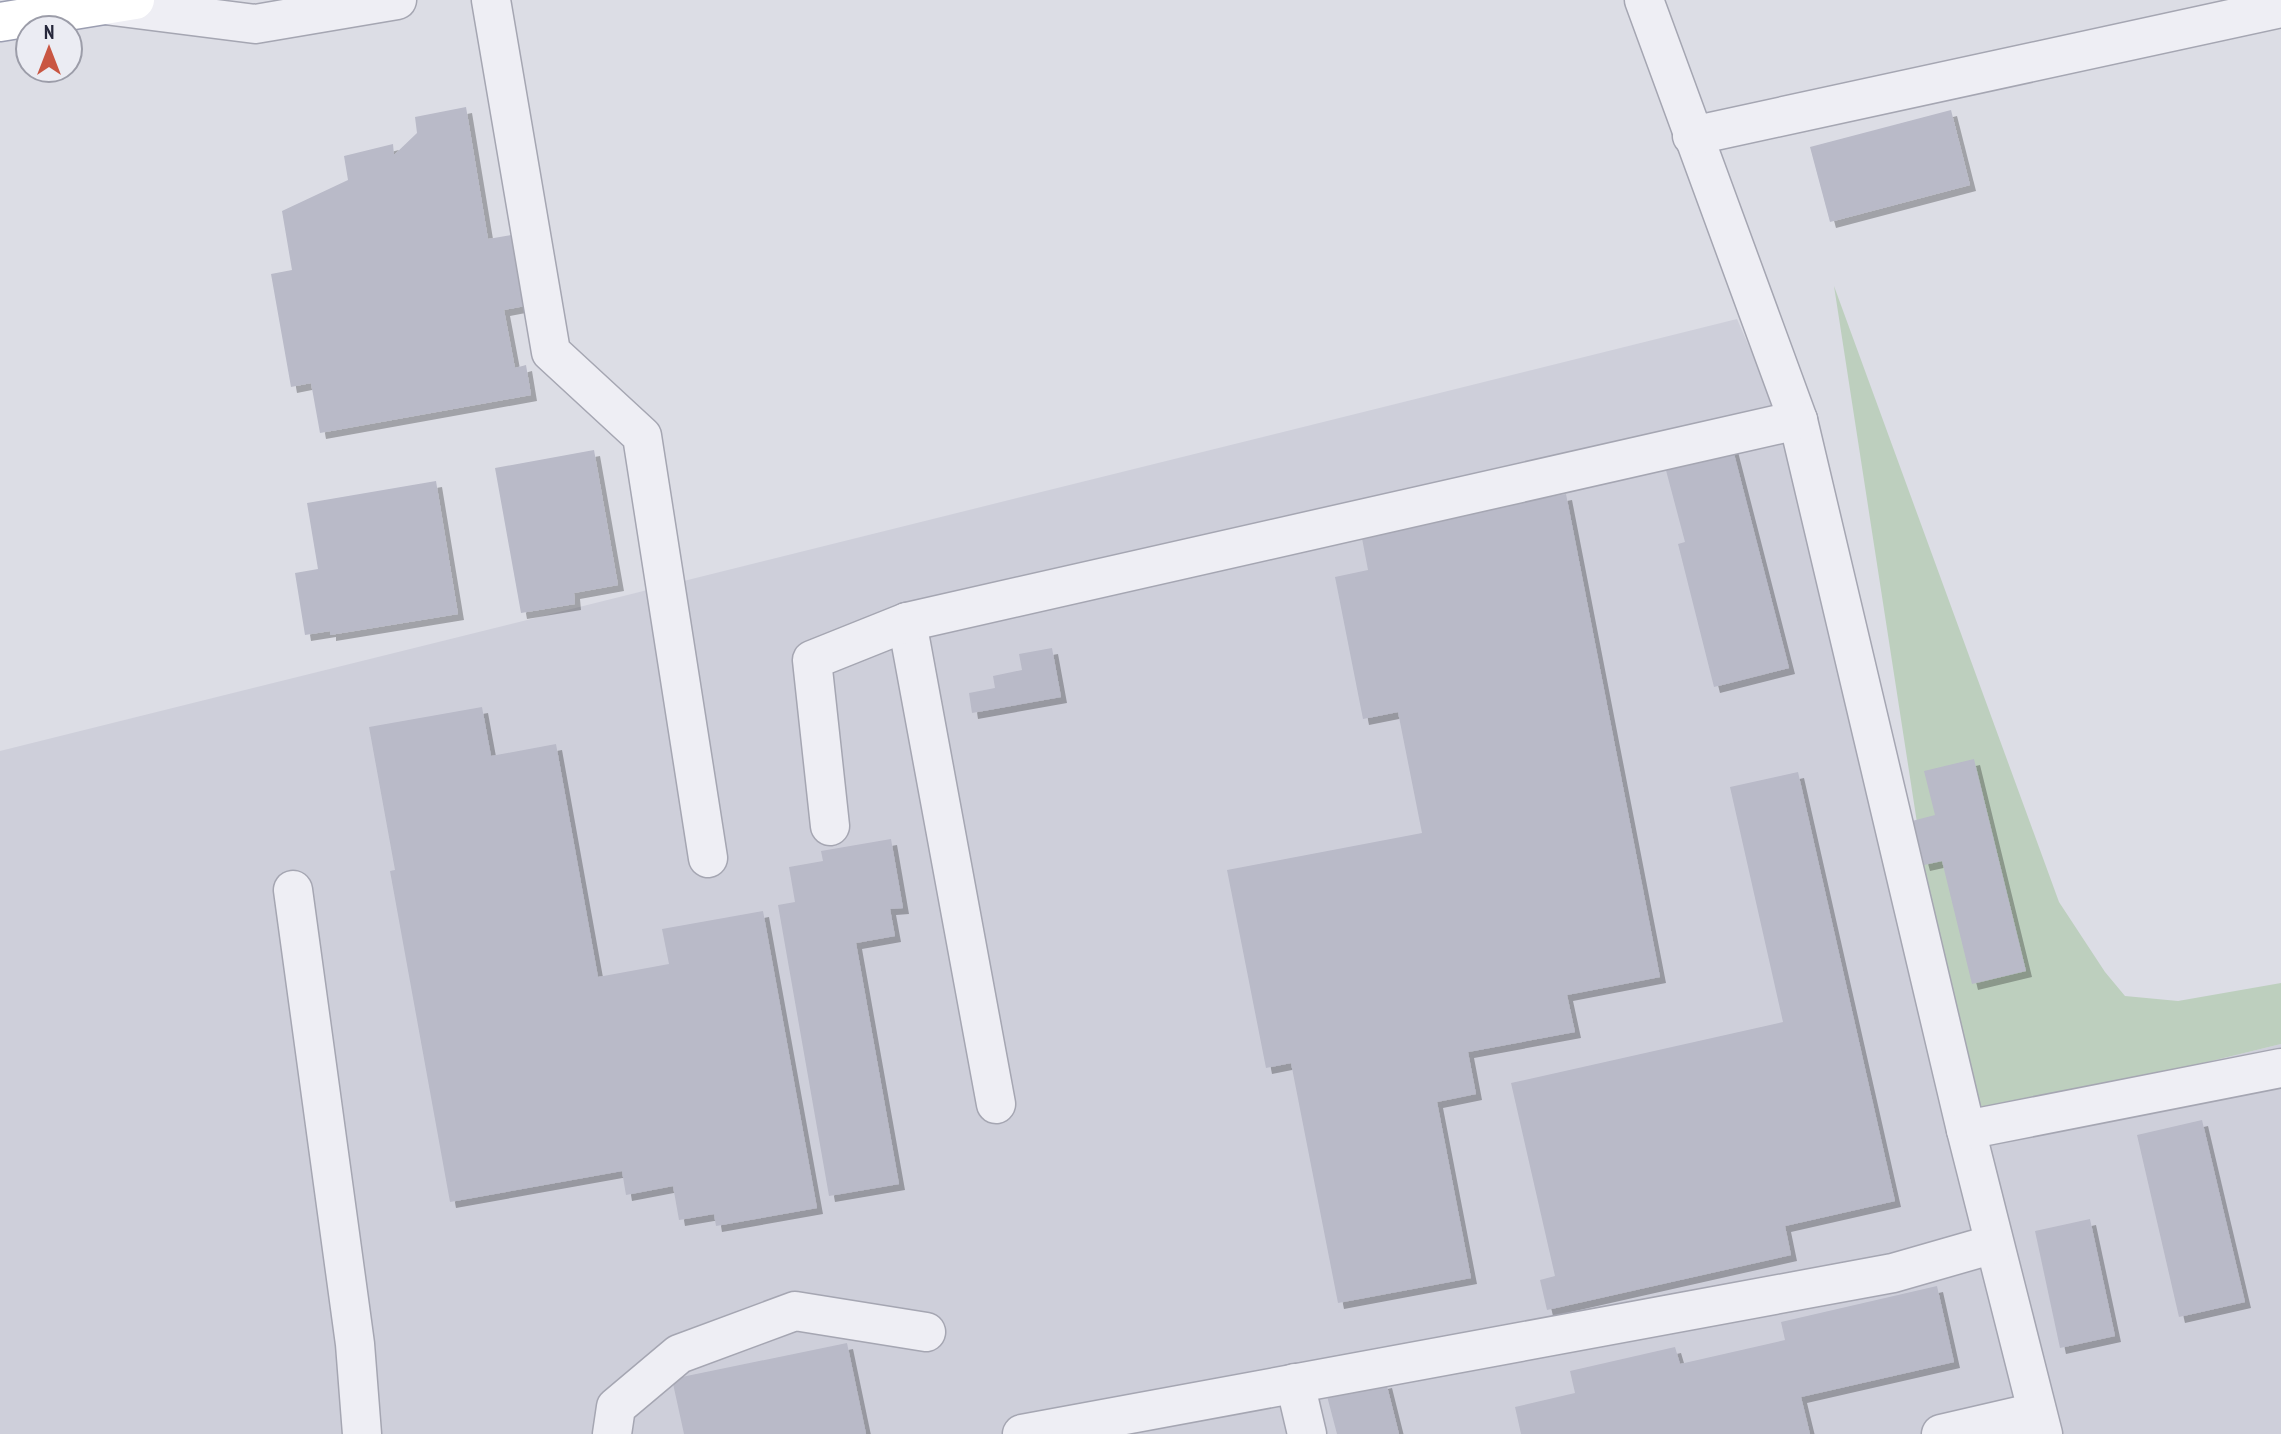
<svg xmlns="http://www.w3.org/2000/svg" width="2281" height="1434" font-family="'PT Sans Narrow',sans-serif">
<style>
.built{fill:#cecfda}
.green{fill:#bdcfbe}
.building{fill:#b9bac8;filter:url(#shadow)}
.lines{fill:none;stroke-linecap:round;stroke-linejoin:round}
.minor-casing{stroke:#a5a6b2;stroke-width:41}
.major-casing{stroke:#9b9eb1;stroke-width:41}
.minor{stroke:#eeeef4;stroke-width:38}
.major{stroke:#fff;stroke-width:38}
</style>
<defs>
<filter id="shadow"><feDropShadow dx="6" dy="6" stdDeviation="0" flood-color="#0004"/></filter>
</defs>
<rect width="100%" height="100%" fill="#dcdde5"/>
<!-- built -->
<path class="built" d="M1737 319 1780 417 1970 1120 2281 1044V1434H0V751Z"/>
<!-- green -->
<path class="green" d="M1834 286 2059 902 2105 972 2125 996 2178 1001 2281 983V1044L1970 1120 1952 1049Z"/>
<!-- building -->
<g class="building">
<path d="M466 107 488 239 517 234 530 305 504 310 515 368 526 365 531 395 320 433 311 383 291 387 271 274 292 270 282 211 348 180 344 156 393 144 394 155 417 133 415 117Z"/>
<path d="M1951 110 1970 185 1830 222 1810 147Z"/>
<path d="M1731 442 1789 668 1714 687 1678 544 1685 542 1663 459Z"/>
<path d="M594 450 618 585 574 593 575 604 521 613 495 468Z"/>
<path d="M436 481 458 614 330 635V631L305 635 295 573 318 569 307 503Z"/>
<path d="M1566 494 1660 977 1567 995 1575 1032 1468 1052 1476 1094 1437 1102 1471 1278 1338 1303 1291 1063 1266 1068 1227 870 1422 833 1398 712 1363 719 1335 577 1368 570 1361 533Z"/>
<path d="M1052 648 1061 697 972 713 969 693 995 688 993 676 1022 670 1019 654Z"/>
<path d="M482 707 491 756 556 744 598 977 669 964 662 929 763 911 817 1208 716 1226 714 1214 679 1220 673 1186 626 1195 622 1171 450 1202 390 871 395 870 369 727Z"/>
<path d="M1974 759 2026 971 1972 984 1942 861 1924 865 1912 821 1935 815 1924 771Z"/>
<path d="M1798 772 1895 1201 1785 1226 1791 1255 1547 1310 1540 1280 1555 1276 1511 1083 1783 1022 1730 787Z"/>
<path d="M891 839 903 908 890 909 895 936 856 943 899 1184 829 1196 778 905 795 902 789 867 823 861 821 851Z"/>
<path d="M2202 1120 2245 1302 2179 1317 2137 1135Z"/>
<path d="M2090 1219 2115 1336 2060 1348 2035 1231Z"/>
<path d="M1937 1286 1954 1362 1801 1397 1810 1434H1521L1515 1407 1575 1393 1570 1371 1675 1347 1680 1364 1785 1340 1781 1322Z"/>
<path d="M847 1343 866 1434H684L672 1379Z"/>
<path d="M1386 1382 1399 1434H1337L1327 1396Z"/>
</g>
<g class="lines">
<!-- minor casing -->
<g class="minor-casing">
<g id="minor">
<path d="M491 0 551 352 642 436 708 858"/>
<path d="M1644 0 1798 420 1966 1130 2043 1434"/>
<path d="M105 5 255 24 397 0"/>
<path d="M1692 136 2281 8"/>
<path d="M907 622 996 1104"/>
<path d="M830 826 812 660 907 622 1798 420"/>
<path d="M293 890 355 1344 362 1434"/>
<path d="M1966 1130 2281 1068"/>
<path d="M1295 1383 1307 1434"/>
<path d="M612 1434 616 1407 679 1354 795 1311 926 1332"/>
<path d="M1022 1434 1893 1273 1994 1244"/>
<path d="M1941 1434 2036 1412"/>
</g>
</g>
<!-- major casing -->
<g class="major-casing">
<path id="major" d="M0 22 135 0"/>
</g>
<!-- minor -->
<use href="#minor" class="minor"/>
<!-- major -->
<use href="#major" class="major"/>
</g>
<!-- north arrow -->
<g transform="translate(49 49)"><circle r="33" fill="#ebecf3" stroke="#9c9da9" stroke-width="2"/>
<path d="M0-5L12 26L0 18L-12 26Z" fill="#c95642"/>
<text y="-10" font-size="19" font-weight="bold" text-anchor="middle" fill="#26273b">N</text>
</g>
</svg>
